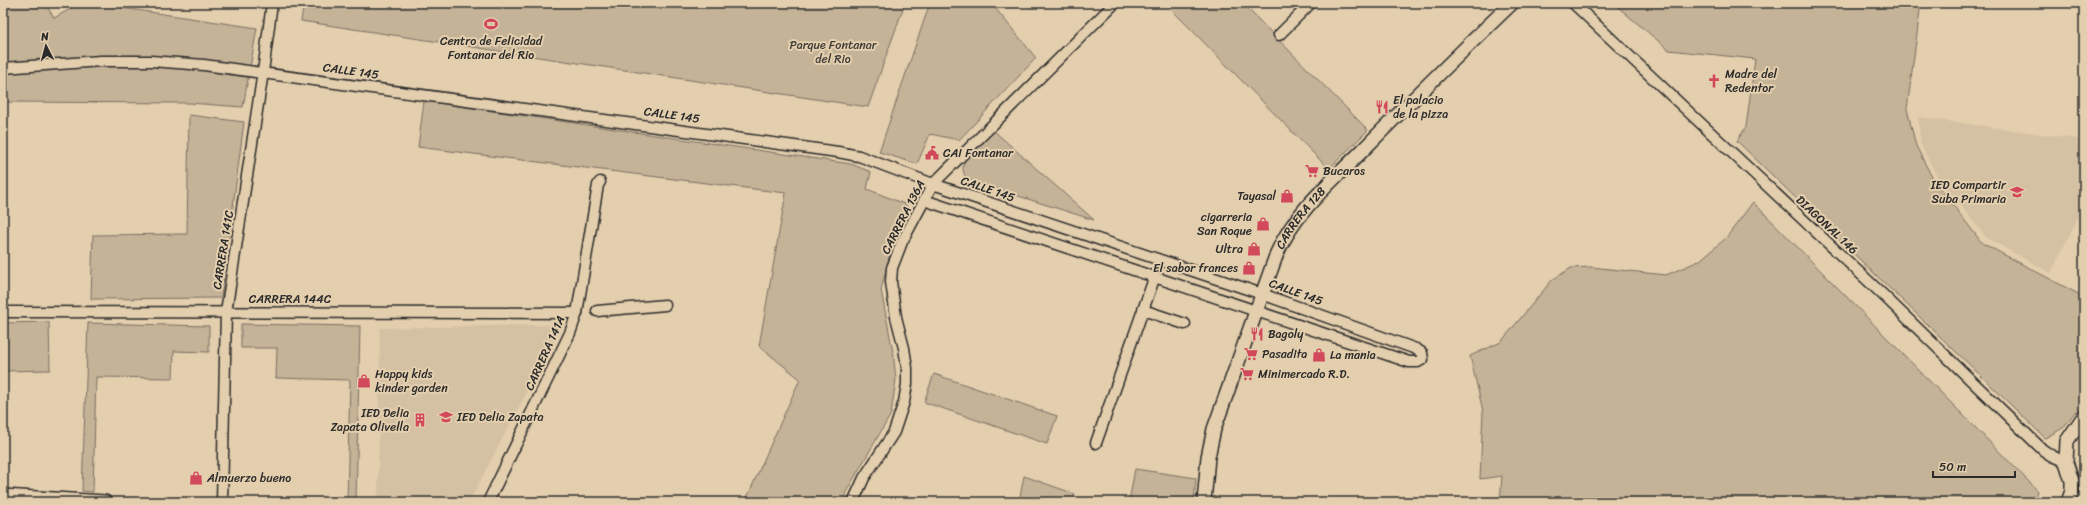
<svg xmlns="http://www.w3.org/2000/svg" width="2087" height="505" font-family="Sriracha,sans-serif">
<style>
.built{fill:#d4c0a2}
.green{fill:#c5b398;stroke:#786f62}
.lines{fill:none;stroke-linecap:round;stroke-linejoin:round}
.minor-casing{stroke:#2b2b2b;stroke-width:13}
.tertiary-casing{stroke:#2b2b2b;stroke-width:16}
.minor{stroke:#e3cead;stroke-width:10}
.tertiary{stroke:#e3cead;stroke-width:13}
.labels{text-anchor:middle;dominant-baseline:central;stroke-width:4;stroke-linejoin:round;paint-order:stroke}
.poi-label{font-size:12px;fill:#2b2b2b;stroke:#e3cead;text-anchor:start}
.park-label{font-size:12px;fill:#423f3b;stroke:#e3cead}
.street-label{font-size:12px;fill:#2b2b2b;stroke:#e3cead}
</style>
<rect width="100%" height="100%" fill="#e3cead"/>
<filter id="ink" filterUnits="userSpaceOnUse"><feTurbulence type="fractalNoise" baseFrequency=".025" numOctaves="2"/><feDisplacementMap in="SourceGraphic" scale="8" xChannelSelector="R" yChannelSelector="G"/><feConvolveMatrix kernelMatrix="1 2 1 2 8 2 1 2 1" color-interpolation-filters="sRGB"/></filter>
<g filter="url(#ink)">
<!-- built -->
<g class="built">
<path d="M1918 117 2084 140V205L2051 273 1987 238 1938 178 1921 145Z"/>
<path d="M549 325 559 331 469 502H378L380 328Z"/>
</g>
<!-- green -->
<g class="green">
<path d="M12 3H45L54 18 81 3H116V7L257 28 243 107 189 103 3 102V8Z"/>
<path d="M304 3H905L868 107 301 21Z"/>
<path d="M930 3H991L1036 58 959 140 930 134 917 164 879 152Z"/>
<path d="M1165 3H1242L1368 130 1329 169Z"/>
<path d="M1613 3H1921L1907 109 1916 146 1933 179 1982 243 2084 297V400L2063 428 2045 438C1943 338 1839 241 1737 141L1746 127 1755 59 1669 50Z"/>
<path d="M424 101 851 164 871 172 867 189 907 205 889 257 881 290 893 352 896 379 891 414 846 492 843 502H745L800 379 759 346 786 193 418 147Z"/>
<path d="M189 115 244 122 221 298 91 299 93 235 187 234Z"/>
<path d="M994 131 1094 220 968 180C951 160 981 143 994 131Z"/>
<path d="M1753 202 2038 491 2032 502H1500L1502 476 1480 479 1483 411 1470 356 1501 342 1552 280 1571 268 1591 267 1666 275 1699 261 1726 238Z"/>
<path d="M49 322 50 370 3 371V323Z"/>
<path d="M88 323 209 326V352L174 351 173 378 96 377 93 492 82 491Z"/>
<path d="M241 324 360 326 356 501H347L350 380 276 378 277 348H241Z"/>
<path d="M934 374 1057 416 1047 444 924 402Z"/>
<path d="M1135 469 1196 478 1194 502H1129Z"/>
<path d="M1024 476 1075 494 1073 502H1019Z"/>
</g>
<g class="lines">
<!-- minor casing -->
<g class="minor-casing">
<g id="minor">
<path d="M1573 3 1880 292 2043 450 2052 456 2066 462"/>
<path d="M1279 35 1311 3"/>
<path d="M3 68 101 61H151L204 65 838 152 859 156 933 184 1262 294 1416 349 1422 353 1423 359 1418 362H1409L924 200"/>
<path d="M1143 310 1185 324"/>
<path d="M597 311 665 305"/>
<path d="M3 312 577 313"/>
<path d="M1096 443 1155 276"/>
<path d="M222 502 226 312 263 72 272 3"/>
<path d="M488 502 570 333 577 313 598 185 600 182"/>
<path d="M853 502 864 478 894 432 904 402 907 384V368L904 348 896 317 891 282 892 268 902 242 933 184 1115 3"/>
</g>
</g>
<!-- tertiary casing -->
<g class="tertiary-casing">
<g id="tertiary">
<path d="M3 496 105 502"/>
<path id="s1" d="M1204 502 1208 457 1214 429 1277 253C1295 212 1330 183 1360 153 1410 102 1461 52 1512 3"/>
<path d="M2068 502 2072 491V481L2066 462 2067 441 2084 416"/>
</g>
</g>
<!-- minor -->
<use href="#minor" class="minor"/>
<!-- tertiary -->
<use href="#tertiary" class="tertiary"/>
</g>
</g>
<!-- icons -->
<defs>
<g id="stadium-bare" transform="scale(1.08)"><path d="M0-5a6.5 5 0 1 0 0 10a6.5 5 0 1 0 0-10ZM-3.5-1.8h7v3.6h-7Z" fill="#d1495b" stroke="#e3cead" stroke-width="2.5" paint-order="stroke"/></g>
<g id="church-bare" transform="scale(1.08)"><path d="M-1.2-6h2.4v3.5h3.3v2.4h-3.3V6h-2.4V-.1h-3.3v-2.4h3.3Z" fill="#d1495b" stroke="#e3cead" stroke-width="2.5" paint-order="stroke"/></g>
<g id="restaurant-bare" transform="scale(1.08)"><path d="M-5-6h1v4h1v-4h1v4h1v-4h1v5L-1.5 .5V6h-2V.5L-5-1ZM5-6V6H3V1.5H1.5Q1.5-4 5-6Z" fill="#d1495b" stroke="#e3cead" stroke-width="2.5" paint-order="stroke"/></g>
<g id="civic-bare" transform="scale(1.08)"><path d="M-.6-6.5H3V-4.5H.6V-3L4-1V1h2V6H-6V1h2V-1L-.6-3ZM-1.2 2.5V6h2.4V2.5Z" fill="#d1495b" stroke="#e3cead" stroke-width="2.5" paint-order="stroke"/></g>
<g id="supermarket-bare" transform="scale(1.08)"><path d="M-6-5.5h2.5l.6 2H6L4.5 2H-2.5L-4.4-4H-6ZM-1.5 3.2a1.3 1.3 0 1 0 .1 0ZM3 3.2a1.3 1.3 0 1 0 .1 0Z" fill="#d1495b" stroke="#e3cead" stroke-width="2.5" paint-order="stroke"/></g>
<g id="school-bare" transform="scale(1.08)"><path d="M0-5L7-2L0 1L-7-2ZM-4 1L0 2.5L4 1V4Q0 6-4 4Z" fill="#d1495b" stroke="#e3cead" stroke-width="2.5" paint-order="stroke"/></g>
<g id="shop-bare" transform="scale(1.08)"><path d="M-5-2.5h2.3a2.7 3.5 0 0 1 5.4 0H5L5.5 6h-11ZM-1.5-2.5h3a1.5 2.3 0 0 0-3 0Z" fill="#d1495b" stroke="#e3cead" stroke-width="2.5" paint-order="stroke"/></g>
<g id="building-bare" transform="scale(1.08)"><path d="M-4-6H4V6H1V3H-1V6H-4ZM-2.5-4.3h1.7v1.8h-1.7ZM.8-4.3h1.7v1.8H.8ZM-2.5-1h1.7V.8h-1.7ZM.8-1h1.7V.8H.8Z" fill="#d1495b" stroke="#e3cead" stroke-width="2.5" paint-order="stroke"/></g>
</defs>
<g fill-rule="evenodd">
<use href="#stadium-bare" x="491" y="24"/>
<use href="#church-bare" x="1714" y="81"/>
<use href="#restaurant-bare" x="1382" y="107"/>
<use href="#civic-bare" x="932" y="153"/>
<use href="#supermarket-bare" x="1312" y="171"/>
<use href="#school-bare" x="2017" y="192"/>
<use href="#shop-bare" x="1287" y="196"/>
<use href="#shop-bare" x="1263" y="224"/>
<use href="#shop-bare" x="1254" y="249"/>
<use href="#shop-bare" x="1249" y="268"/>
<use href="#restaurant-bare" x="1257" y="334"/>
<use href="#supermarket-bare" x="1251" y="354"/>
<use href="#shop-bare" x="1319" y="355"/>
<use href="#supermarket-bare" x="1247" y="374"/>
<use href="#shop-bare" x="364" y="381"/>
<use href="#school-bare" x="446" y="417"/>
<use href="#building-bare" x="420" y="420"/>
<use href="#shop-bare" x="196" y="478"/>
</g>
<g class="labels">
<!-- poi labels -->
<g class="poi-label">
<text x="491" y="41" text-anchor="middle">Centro de Felicidad<tspan x="491" dy="14">Fontanar del Rio</tspan></text>
<text x="1725" y="74">Madre del<tspan x="1725" dy="14">Redentor</tspan></text>
<text x="1393" y="100">El palacio<tspan x="1393" dy="14">de la pizza</tspan></text>
<text x="943" y="153">CAI Fontanar</text>
<text x="1323" y="171">Bucaros</text>
<text x="2006" y="185" text-anchor="end">IED Compartir<tspan x="2006" dy="14">Suba Primaria</tspan></text>
<text x="1276" y="196" text-anchor="end">Tayasal</text>
<text x="1252" y="217" text-anchor="end">cigarreria<tspan x="1252" dy="14">San Roque</tspan></text>
<text x="1243" y="249" text-anchor="end">Ultra</text>
<text x="1238" y="268" text-anchor="end">El sabor frances</text>
<text x="1268" y="334">Bagoly</text>
<text x="1262" y="354">Pasadita</text>
<text x="1330" y="355">La mania</text>
<text x="375" y="374">Happy kids<tspan x="375" dy="14">kinder garden</tspan></text>
<text x="1258" y="374">Minimercado R.D.</text>
<text x="409" y="413" text-anchor="end">IED Delia<tspan x="409" dy="14">Zapata Olivella</tspan></text>
<text x="457" y="417">IED Delia Zapata</text>
<text x="207" y="478">Almuerzo bueno</text>
</g>
<!-- park labels -->
<g class="park-label">
<text x="833" y="45">Parque Fontanar<tspan x="833" dy="14">del Rio</tspan></text>
</g>
<!-- street labels -->
<g class="street-label">
<text transform="translate(351 71) rotate(8)">CALLE 145</text>
<text transform="translate(672 115) rotate(8)">CALLE 145</text>
<text transform="translate(988 189) rotate(19)">CALLE 145</text>
<text transform="translate(903 217) rotate(-63)">CARRERA 136A</text>
<text stroke="none"><textPath href="#s1" startOffset="303">CARRERA 128</textPath></text>
<text transform="translate(1827 225) rotate(43)">DIAGONAL 146</text>
<text transform="translate(223 250) rotate(-81)">CARRERA 141C</text>
<text transform="translate(1296 292) rotate(20)">CALLE 145</text>
<text x="290" y="299">CARRERA 144C</text>
<text transform="translate(545 353) rotate(-66)">CARRERA 141A</text>
</g>
</g>
<!-- margin -->
<rect width="2087" height="505" fill="none" stroke="#e3cead" stroke-width="16"/>
<rect x="8" y="8" width="2071" height="489" fill="none" stroke="#2b2b2b" stroke-width="1.5" filter="url(#ink)"/>
<!-- north arrow -->
<g transform="translate(46 46) rotate(354)" stroke="#e3cead" stroke-width="3" paint-order="stroke">
<path d="M0-3L7 15L0 10L-7 15Z" fill="#2b2b2b"/>
<text y="-6" font-size="11" font-weight="bold" text-anchor="middle" fill="#2b2b2b">N</text>
</g>
<!-- scale -->
<path d="M1933 471v6h82v-6" fill="none" stroke="#2b2b2b" stroke-width="2"/>
<text x="1939" y="471" font-size="12" fill="#2b2b2b" stroke="#e3cead" stroke-width="3" paint-order="stroke">50 m</text>
</svg>
